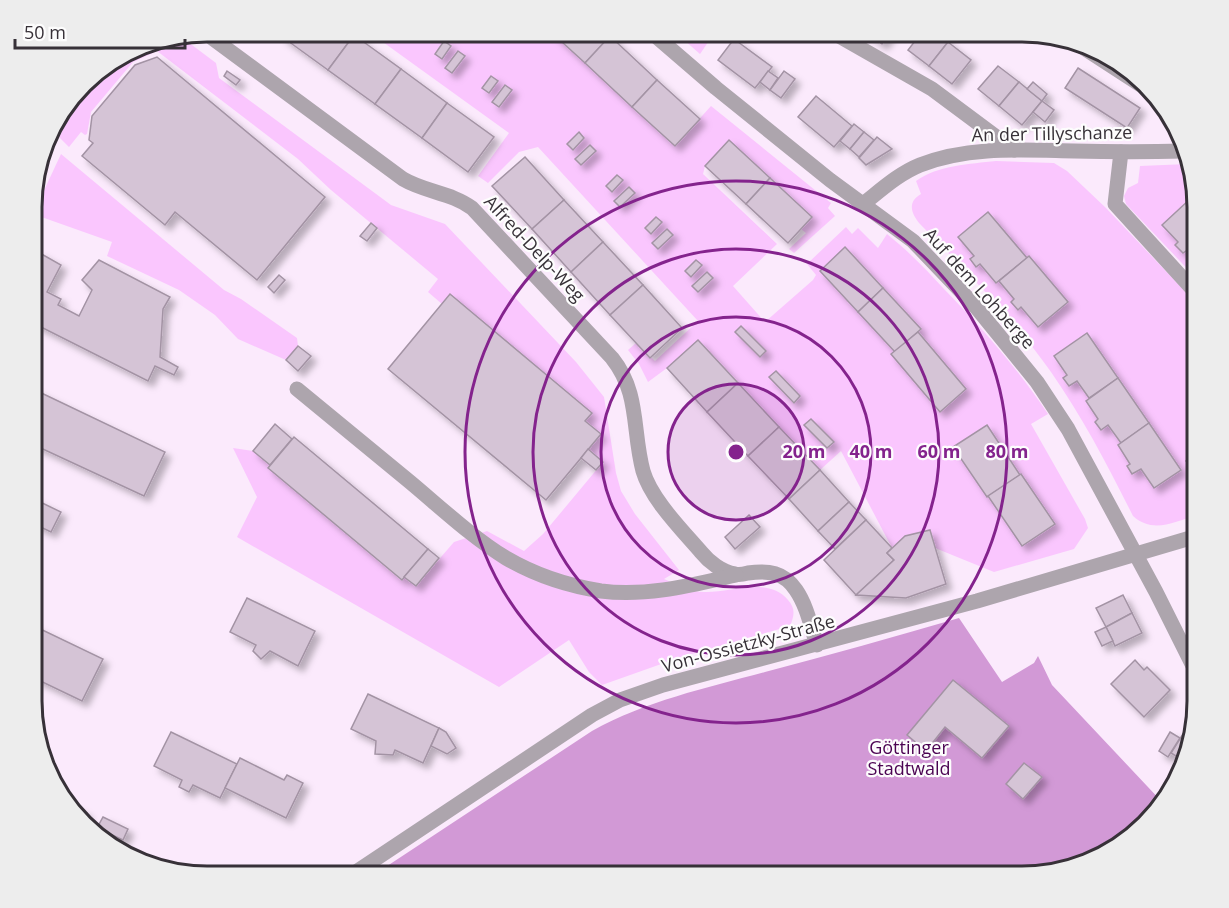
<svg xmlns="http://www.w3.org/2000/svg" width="1229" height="908" font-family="'Open Sans',sans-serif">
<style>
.green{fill:#fac6fe}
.forest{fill:#d299d6}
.building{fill:#d5c4d6;stroke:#a393a4;stroke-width:1.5;filter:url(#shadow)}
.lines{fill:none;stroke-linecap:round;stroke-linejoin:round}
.minor{stroke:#ada5ad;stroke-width:15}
.ring{fill:none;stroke:#84238d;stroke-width:3}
.labels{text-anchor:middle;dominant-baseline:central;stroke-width:4.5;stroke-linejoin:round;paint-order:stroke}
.street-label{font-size:18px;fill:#373138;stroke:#fdfdfd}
.park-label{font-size:18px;fill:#4b0352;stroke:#fdfdfd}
.rim{fill:none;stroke:#373138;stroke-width:3}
.centre{fill:#84238d;stroke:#fdfdfd;stroke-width:3}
.ring-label{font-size:18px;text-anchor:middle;font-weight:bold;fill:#84238d;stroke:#fdfdfd;stroke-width:4.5;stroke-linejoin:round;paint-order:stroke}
</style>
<defs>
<filter id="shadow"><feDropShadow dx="5.5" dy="5.5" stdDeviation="3" flood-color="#0004"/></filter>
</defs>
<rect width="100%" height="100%" fill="#fbeafc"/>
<!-- green -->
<g class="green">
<path d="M369 32H551L675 146 711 106 831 203 828 208 835 216 794 253 789 249 806 233 801 229 812 217 729 140 705 166 703 174 777 244 733 286 765 322 813 280 816 275 807 264 846 227 852 234 858 228 878 248 887 234C908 251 926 269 944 289 982 328 1018 369 1048 414L1031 424 1085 519 1088 528 1074 549 994 572 935 548 929 530 905 536 892 548 841 451 820 470 698 340 667 368 648 382 639 364 628 350 636 343 655 361 698 321 538 147 519 152 488 183 478 176 509 133Z"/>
<path d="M675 32H715L700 54Z"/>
<path d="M180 36 216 63 219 78 391 205 445 224 576 362 604 397 616 473 621 491 635 514 679 570 664 579C676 584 691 592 704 592 731 593 768 576 788 600 796 609 794 616 790 626L681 657 602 685 589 672 569 640 499 687 237 537 257 497 233 448 253 451 270 465 268 468 401 580 404 577 416 586 454 542 487 531 524 551 543 534 603 462 588 449 601 434 585 421 592 413 450 295 442 304 428 292 438 279 331 190 298 159 157 51 133 62 91 112 87 134 85 135 81 132 69 147 59 137 91 75 150 41Z"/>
<path d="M61 154 224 290 241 299 297 338 298 346 286 360 238 339 215 315 179 290 107 256 112 242 33 214Z"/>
<path d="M996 161 1054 163 1067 171 1106 208 1197 304V515C1174 522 1153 534 1133 516 1108 466 1083 418 1051 372 1013 318 966 271 920 224 911 213 907 202 921 194L916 181C938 165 970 164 996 161Z"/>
<path d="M1188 164 1197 206V279L1126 204 1124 196 1128 188 1138 183 1140 166Z"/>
</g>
<!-- forest -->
<path class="forest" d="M959 618 1002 682 1034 663 1038 656 1052 685 1163 803 1154 817 1099 859 1022 876H372L592 731C646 701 706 688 765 672 830 655 894 637 959 618Z"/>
<!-- building -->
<g class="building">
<path d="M285 32H349L354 35 328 70 281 36Z"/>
<path d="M551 32H605L610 36 585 63Z"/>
<path d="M866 32H891L882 44Z"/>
<path d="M922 32H935L948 42 929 66 908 50Z"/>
<path d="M354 35 401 69 375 104 328 70Z"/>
<path d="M610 36 657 80 632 107 585 63Z"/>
<path d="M734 39 772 67 755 88 718 60Z"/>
<path d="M444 41 451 46 442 59 435 54Z"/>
<path d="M948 42 971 60 952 84 929 66Z"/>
<path d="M458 51 465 56 452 73 445 68Z"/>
<path d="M157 57 325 197 257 280 175 212 165 225 82 156 93 143 89 140 92 116 135 65Z"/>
<path d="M998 66 1019 82 999 106 978 89Z"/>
<path d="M1078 68 1140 108 1127 128 1065 88Z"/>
<path d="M401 69 447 103 422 138 375 104Z"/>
<path d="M227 71 240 80 236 85 224 76Z"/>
<path d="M768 71 778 78 770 90 760 82Z"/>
<path d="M784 71 795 79 781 98 770 90Z"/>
<path d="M491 76 498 81 489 93 482 88Z"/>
<path d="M657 80 700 119 675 146 632 107Z"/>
<path d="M1019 82 1042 101 1022 125 999 106Z"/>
<path d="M1033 82 1047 94 1042 101 1027 89Z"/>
<path d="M505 85 512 90 499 107 492 102Z"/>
<path d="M816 96 852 126 834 147 798 117Z"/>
<path d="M1042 101 1054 110 1045 122 1033 112Z"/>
<path d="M447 103 494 137 468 172 422 138Z"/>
<path d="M854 124 864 132 850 149 840 141Z"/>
<path d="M579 132 584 138 573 150 567 144Z"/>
<path d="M864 132 874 140 859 157 850 149Z"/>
<path d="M877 137 892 149 866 165 859 158Z"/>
<path d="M729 140 770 178 746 204 705 166Z"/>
<path d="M590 145 596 151 581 165 575 159Z"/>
<path d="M525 157 564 200 532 229 492 186Z"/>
<path d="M617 175 623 180 612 192 606 186Z"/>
<path d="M770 178 812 217 788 243 746 204Z"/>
<path d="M629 187 635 193 620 207 614 201Z"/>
<path d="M1190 199 1197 207V263L1186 251 1183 253 1175 245 1178 242 1162 225Z"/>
<path d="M564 200 603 242 571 272 532 229Z"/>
<path d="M988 212 1027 258 996 283 980 264 976 267 970 259 974 256 958 237Z"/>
<path d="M656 217 662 222 651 234 645 228Z"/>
<path d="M371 223 377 228 367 241 360 236Z"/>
<path d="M667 229 673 235 658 249 652 243Z"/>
<path d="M603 242 643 285 610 315 571 272Z"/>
<path d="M845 247 883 288 858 312 820 271Z"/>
<path d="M38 252 61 265 47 292 61 299 58 305 79 316 92 290 82 280 99 260 170 297 163 309 160 357 178 367 174 375 155 366 148 381 33 323V261Z"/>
<path d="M1029 256 1068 302 1038 327 1021 307 1018 310 1011 302 1014 299 999 281Z"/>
<path d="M696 260 702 265 691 277 685 271Z"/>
<path d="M707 272 713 278 698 292 692 286Z"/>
<path d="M279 275 285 280 274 293 268 287Z"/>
<path d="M643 285 682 328 650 358 610 315Z"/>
<path d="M883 288 921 329 895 352 858 312Z"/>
<path d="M450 294 592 413 585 421 601 434 546 500 388 369Z"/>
<path d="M741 326 766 351 760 357 735 332Z"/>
<path d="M918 332 966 389 940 412 891 354Z"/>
<path d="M1087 333 1118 378 1089 398 1077 381 1069 386 1063 378 1067 375 1054 356Z"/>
<path d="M698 340 738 383 707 412 667 368Z"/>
<path d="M298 346 311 356 298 371 286 360Z"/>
<path d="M776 371 800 396 794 403 769 377Z"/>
<path d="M1118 378 1149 423 1121 443 1108 425 1101 430 1095 422 1098 419 1086 401Z"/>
<path d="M738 383 779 427 748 456 707 412Z"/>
<path d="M33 389 165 452 144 496 32 444Z"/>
<path d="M811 419 834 442 827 448 804 425Z"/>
<path d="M1149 423 1181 470 1154 488 1141 469 1132 474 1127 466 1130 464 1118 445Z"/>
<path d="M275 424 292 439 270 465 253 451Z"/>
<path d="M987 425 1020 475 987 497 953 447Z"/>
<path d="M779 427 820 470 789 499 748 456Z"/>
<path d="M294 437 428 549 402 580 268 468Z"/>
<path d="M588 449 603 462 596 470 581 458Z"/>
<path d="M1197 454V477L1186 461Z"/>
<path d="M820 470 849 502 818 531 789 499Z"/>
<path d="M1021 474 1055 524 1022 546 988 496Z"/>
<path d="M32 498 61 512 51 532 32 523Z"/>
<path d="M849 502 866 520 835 549 818 531Z"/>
<path d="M749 515 760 527 735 549 725 537Z"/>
<path d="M866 520 892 548 887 553 894 560 856 595 824 560Z"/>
<path d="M930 530 946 584 906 598 856 595 894 560 887 553 905 536Z"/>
<path d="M428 549 439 558 416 586 404 577Z"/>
<path d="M1123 595 1132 613 1106 627 1096 608Z"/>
<path d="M247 598 315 631 298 666 270 651 261 659 253 651 256 645 230 632Z"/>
<path d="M1132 613 1142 633 1115 646 1106 627Z"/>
<path d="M32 625 103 659 82 701 32 677Z"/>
<path d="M1106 627 1113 641 1102 646 1095 632Z"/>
<path d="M1135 660 1144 670 1147 667 1170 690 1144 717 1111 684Z"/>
<path d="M953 680 1009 726 982 758 945 727 926 751 907 735Z"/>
<path d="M368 694 439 728 423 763 395 750 393 755 375 754 376 741 351 729Z"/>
<path d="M1188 726 1193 729 1186 762 1171 753Z"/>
<path d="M439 728 446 732 456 748 447 754 431 746Z"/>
<path d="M171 732 237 764 220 798 193 785 189 792 179 787 182 780 154 766Z"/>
<path d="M1170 732 1180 738 1168 757 1159 751Z"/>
<path d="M240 758 284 780 287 775 303 783 286 818 225 788Z"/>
<path d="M1024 763 1042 777 1023 799 1006 784Z"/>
<path d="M69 804 87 813 82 822Z"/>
<path d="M103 817 128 829 123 840 97 828Z"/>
</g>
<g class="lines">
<!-- minor -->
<g class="minor">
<path d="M204 32 403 179C425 192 452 193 472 208L612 358C640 393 632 430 643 471 651 499 682 530 701 552 709 562 722 572 735 574 739 575 744 574 748 573 768 570 784 572 796 590 807 606 811 627 817 645"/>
<path d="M651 32 716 88 830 180 913 241 976 307 1037 382 1068 429 1156 592 1197 674"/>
<path d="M832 32 932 89 1014 150"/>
<path d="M1073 41 1150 91"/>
<path d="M1121 152 1115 204 1197 294"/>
<path d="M863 204C881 190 898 174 920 165 969 146 1022 150 1074 151 1111 152 1148 152 1185 151"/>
<path d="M297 389C335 420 372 451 410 482 440 507 473 538 506 558 535 575 569 586 601 591 647 597 692 585 736 575"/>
<path d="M350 876 592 715 620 700 663 685 977 601 1197 536"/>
</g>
</g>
<!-- distance rings -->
<circle cx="736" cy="452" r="68" fill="#84238d" fill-opacity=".12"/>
<g class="ring">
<circle cx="736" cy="452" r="68"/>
<circle cx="736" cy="452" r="135"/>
<circle cx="736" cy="452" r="203"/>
<circle cx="736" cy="452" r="271"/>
</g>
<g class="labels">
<!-- street labels -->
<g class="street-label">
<text transform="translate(1052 133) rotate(-1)">An der Tillyschanze</text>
<text transform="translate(535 248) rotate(47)">Alfred-Delp-Weg</text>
<text transform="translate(980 288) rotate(48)">Auf dem Lohberge</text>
<text transform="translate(748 643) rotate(-15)">Von-Ossietzky-Straße</text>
</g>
<!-- park labels -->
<g class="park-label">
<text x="909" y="747">Göttinger<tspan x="909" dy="21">Stadtwald</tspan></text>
</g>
</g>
<!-- crop -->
<path d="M0 0H1229V908H0ZM207 42H1022A165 165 0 0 1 1187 207V701A165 165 0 0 1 1022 866H207A165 165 0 0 1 42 701V207A165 165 0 0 1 207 42Z" fill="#ededed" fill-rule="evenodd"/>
<path class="rim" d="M207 42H1022A165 165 0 0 1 1187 207V701A165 165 0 0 1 1022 866H207A165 165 0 0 1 42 701V207A165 165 0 0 1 207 42Z"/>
<circle cx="736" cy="452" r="9" class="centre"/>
<g class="ring-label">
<text x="804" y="458">20 m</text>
<text x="871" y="458">40 m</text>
<text x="939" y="458">60 m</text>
<text x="1007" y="458">80 m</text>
</g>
<!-- scale -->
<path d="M15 39v9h170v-9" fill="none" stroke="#373138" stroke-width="3"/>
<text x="24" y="39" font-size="18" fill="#373138" stroke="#fdfdfd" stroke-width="4.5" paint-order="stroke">50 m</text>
</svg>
